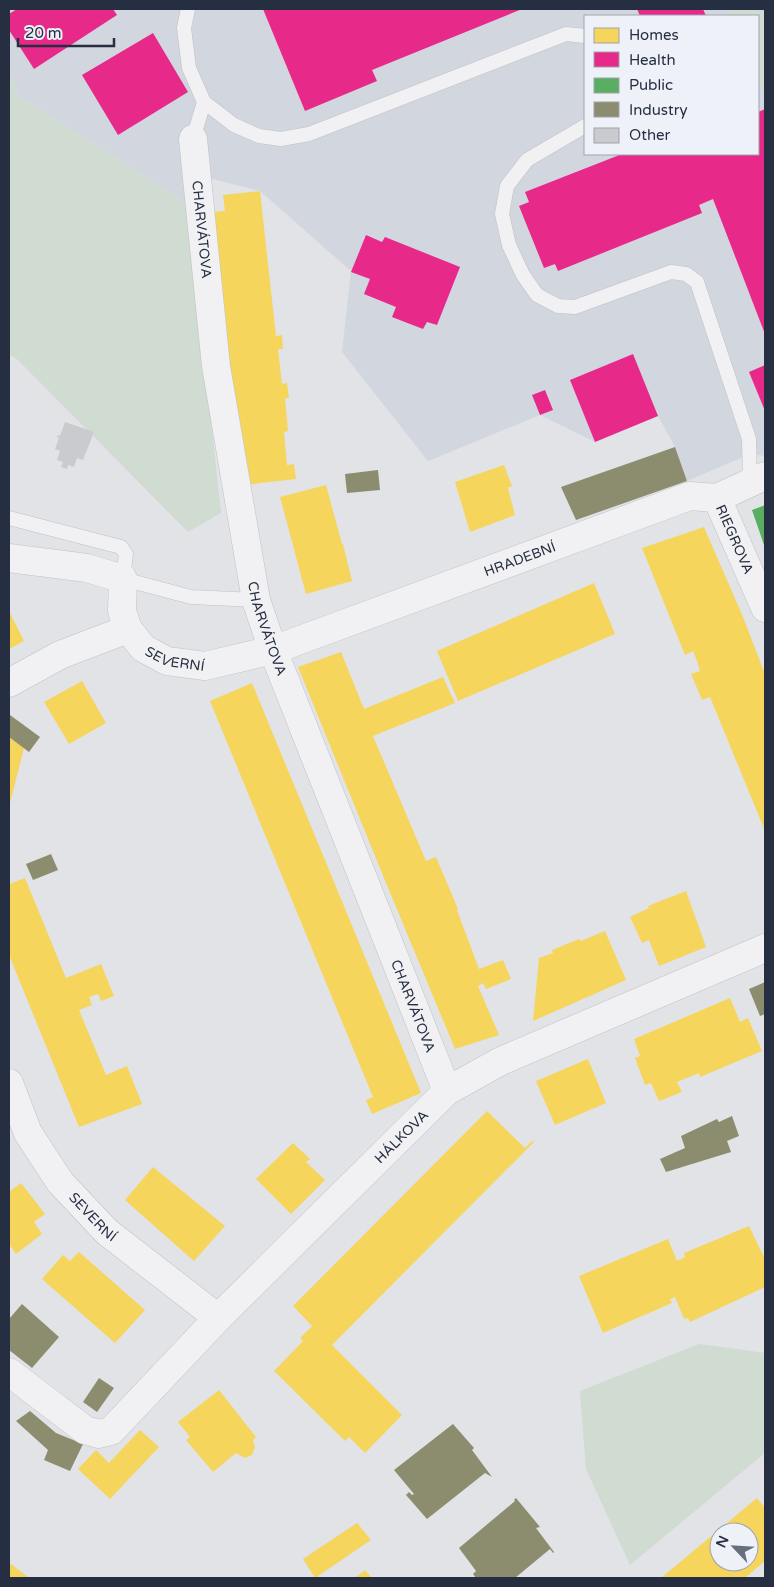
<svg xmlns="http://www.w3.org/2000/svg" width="774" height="1587" font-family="'Varela Round',sans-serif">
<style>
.built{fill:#d2d6de;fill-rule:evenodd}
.green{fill:#d0dbd1}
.homes{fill:#f6d55c;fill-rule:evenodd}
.health{fill:#e7298a}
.public{fill:#5aae61}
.industry{fill:#8c8c6e}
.building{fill:#c9cbcf}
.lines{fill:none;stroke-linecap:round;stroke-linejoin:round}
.service-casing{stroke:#bfc1c5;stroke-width:15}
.minor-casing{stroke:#bfc1c5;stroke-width:29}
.service{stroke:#f1f1f3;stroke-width:14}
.minor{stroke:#f1f1f3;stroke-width:28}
.labels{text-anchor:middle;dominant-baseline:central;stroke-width:5;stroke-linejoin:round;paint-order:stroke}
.street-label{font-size:14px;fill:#262f42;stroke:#eef1f7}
</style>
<rect width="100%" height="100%" fill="#e1e3e7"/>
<!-- built -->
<path class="built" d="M9 9H765V456L750 454 687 481 675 447 658 416 595 442 540 415 428 461 342 352 351 271 260 191 209 178 188 204 19 96 9 68ZM585 16H758V154H585Z"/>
<!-- green -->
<g class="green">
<path d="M726 9H757L765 19V88L758 89V16H729Z"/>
<path d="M9 68 19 96 188 204 221 513 188 532 18 360 9 354Z"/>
<path d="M699 1344 765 1353V1453L630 1565 586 1469 580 1391Z"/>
</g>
<!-- homes -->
<g class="homes">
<path d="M260 191 276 336 282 335 283 349H278L282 384 287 383 289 398H285L288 431 284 432 287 465 294 464 296 479 243 485 213 212 225 211 223 195Z"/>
<path d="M504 465 512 486 508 488 515 515 470 532 455 482Z"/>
<path d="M326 485 342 544H343L352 581 306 594 280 497Z"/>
<path d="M704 527 743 617 765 674V831L710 697 702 700 691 674 700 671 697 661 693 651 685 655 642 548Z"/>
<path d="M594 583 615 634 458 701 437 651Z"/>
<path d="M9 611 24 641 9 649Z"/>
<path d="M341 652 364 709 443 677 455 703 373 736 426 861 436 857 458 909 457 910 479 969 503 960 511 979 486 989 483 983 478 986 499 1035 455 1049 384 878 298 667Z"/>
<path d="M82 681 106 723 69 744 44 702Z"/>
<path d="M252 683 421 1093 372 1114 366 1100 373 1097 210 701Z"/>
<path d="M9 737 24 748 9 807Z"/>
<path d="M25 878 66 978 101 964 114 996 101 1001 98 994 89 997 92 1005 79 1010 106 1075 127 1066 142 1104 79 1127 9 955V884Z"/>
<path d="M686 891 706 947 659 966 649 940 642 943 630 917 649 908 648 906Z"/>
<path d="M605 931 626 980 533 1021 539 958 553 953 552 950 579 939 581 941Z"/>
<path d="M730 998 740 1022 748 1018 762 1051 700 1077 699 1073 677 1082 682 1092 659 1101 651 1083 645 1085 635 1058 640 1056 634 1039Z"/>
<path d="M588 1059 606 1103 555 1125 536 1081Z"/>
<path d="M487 1111 525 1148 532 1141 534 1142 332 1345 402 1415 365 1453 349 1437 345 1441 274 1371 303 1341 300 1338 312 1326 293 1306Z"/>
<path d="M293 1143 310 1159 306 1162 325 1180 291 1214 256 1179Z"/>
<path d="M153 1167 225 1226 194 1261 125 1200Z"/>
<path d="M21 1183 45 1214 34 1222 42 1234 16 1254 9 1244V1192Z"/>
<path d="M749 1226 765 1259V1287L690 1322 688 1318 684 1319 675 1297 670 1299 672 1303 603 1333 579 1276 668 1239 677 1261 685 1257 684 1253Z"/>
<path d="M79 1252 145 1310 115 1343 42 1279 63 1255 70 1261Z"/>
<path d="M219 1390 256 1437 253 1440 255 1446 252 1455 245 1458 236 1453 213 1472 186 1440 190 1437 178 1422Z"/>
<path d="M140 1430 159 1447 110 1499 78 1469 96 1450 109 1463Z"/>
<path d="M757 1498 765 1508V1561L745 1578H661ZM719 1532H749V1562H719Z"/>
<path d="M357 1523 371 1540 315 1578 303 1559Z"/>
<path d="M11 1564 29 1578H9V1567Z"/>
<path d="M365 1570 372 1578H355Z"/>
</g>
<!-- health -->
<g class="health">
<path d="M17 9H113L117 15 34 69 9 30V14Z"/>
<path d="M263 9H522L372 70 377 81 305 111Z"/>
<path d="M637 9H703L706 16H640Z"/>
<path d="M153 33 188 92 118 135 82 75Z"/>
<path d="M765 109V334L713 199 699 205 702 213 558 271 555 264 544 268 519 206 529 202 525 192 622 154H758V112Z"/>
<path d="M366 235 382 242 385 237 460 267 437 325 427 322 423 329 392 317 396 307 364 294 370 279 351 272Z"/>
<path d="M633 354 658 416 595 442 570 380Z"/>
<path d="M765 365V411L749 372Z"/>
<path d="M545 390 553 410 540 415 532 395Z"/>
</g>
<!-- public -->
<path class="public" d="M765 505V548L752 510Z"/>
<!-- industry -->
<g class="industry">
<path d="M675 447 687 481 576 520 561 487Z"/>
<path d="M378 470 380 490 347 493 345 474Z"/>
<path d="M10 715 40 737 29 752 9 737V717Z"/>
<path d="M51 854 58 870 33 880 26 864Z"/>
<path d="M765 982V1014L760 1016 749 989Z"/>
<path d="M732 1116 739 1136 727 1141 731 1152 666 1172 660 1159 685 1148 681 1136 717 1119 719 1122Z"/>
<path d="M22 1304 59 1337 32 1368 9 1350V1319Z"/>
<path d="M99 1378 114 1388 97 1412 83 1402Z"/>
<path d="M30 1411 56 1433 83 1444 70 1471 44 1460 48 1450 16 1421Z"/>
<path d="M453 1424 474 1448 472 1450 492 1477 485 1473 427 1519 406 1495 409 1492 412 1495 414 1494 394 1470Z"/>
<path d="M516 1498 540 1527 536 1528 554 1552 553 1553 550 1549 515 1578H476L473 1574 476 1571 459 1548 515 1501 514 1500Z"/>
</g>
<!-- building -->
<path class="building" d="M65 422 94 432 83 460 77 458 74 467 68 465 67 469 61 467 63 462 57 460 60 451 55 449 59 438 57 437 58 435 60 436Z"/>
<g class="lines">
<!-- service casing -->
<g class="service-casing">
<g id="service">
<path d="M188 9 184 28 189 68 204 102 234 125 259 136 281 139 309 134 566 34 585 36"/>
<path d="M585 126 527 160 507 186 502 214 509 245 523 275 537 295 558 306 575 307 671 272 686 274 697 282 749 439 750 483"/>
<path d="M193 139 204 102"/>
<path d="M9 518 121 547 126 554 123 579 191 597 256 600"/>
</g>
</g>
<!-- minor casing -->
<g class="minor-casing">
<g id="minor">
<path id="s1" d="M193 139 216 366 256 600 273 650 447 1091"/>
<path id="s2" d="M717 498 765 608"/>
<path id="s3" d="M9 558 87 568 123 579 122 611 128 629 143 648 167 661 205 666 273 650 690 496 717 498 765 476"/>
<path d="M9 683 60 655 128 629"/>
<path id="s4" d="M9 1083 28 1133 60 1182 107 1232 218 1318"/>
<path id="s5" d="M9 1372 85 1430 99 1434 111 1431 218 1318 447 1091 501 1061 765 948"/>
</g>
</g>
<!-- service -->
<use href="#service" class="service"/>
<!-- minor -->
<use href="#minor" class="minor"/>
</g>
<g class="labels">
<!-- street labels -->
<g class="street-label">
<text stroke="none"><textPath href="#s1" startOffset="91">CHARVÁTOVA</textPath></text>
<text stroke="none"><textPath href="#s2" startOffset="45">RIEGROVA</textPath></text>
<text stroke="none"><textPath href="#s3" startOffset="590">HRADEBNÍ</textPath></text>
<text stroke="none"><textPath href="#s1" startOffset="496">CHARVÁTOVA</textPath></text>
<text stroke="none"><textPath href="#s3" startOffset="226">SEVERNÍ</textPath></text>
<text stroke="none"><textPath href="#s1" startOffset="901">CHARVÁTOVA</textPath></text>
<text stroke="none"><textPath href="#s5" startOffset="536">HÁLKOVA</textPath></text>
<text stroke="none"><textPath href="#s4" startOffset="160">SEVERNÍ</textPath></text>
</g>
</g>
<!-- border -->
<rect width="774" height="1587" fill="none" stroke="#262f42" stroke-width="20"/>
<!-- legend -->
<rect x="584" y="15" width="175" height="140" fill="#eef1f7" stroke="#9ea3af"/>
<rect x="594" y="28" width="25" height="15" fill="#f6d55c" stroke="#9ea3af"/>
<text x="629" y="40" font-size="15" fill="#262f42">Homes</text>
<rect x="594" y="52" width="25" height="15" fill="#e7298a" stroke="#9ea3af"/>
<text x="629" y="65" font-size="15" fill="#262f42">Health</text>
<rect x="594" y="78" width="25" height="15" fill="#5aae61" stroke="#9ea3af"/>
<text x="629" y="90" font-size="15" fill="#262f42">Public</text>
<rect x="594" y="102" width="25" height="15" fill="#8c8c6e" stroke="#9ea3af"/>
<text x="629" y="115" font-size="15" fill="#262f42">Industry</text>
<rect x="594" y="128" width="25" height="15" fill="#c9cbcf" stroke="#9ea3af"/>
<text x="629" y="140" font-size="15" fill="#262f42">Other</text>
<!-- north arrow -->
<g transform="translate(734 1547) rotate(295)"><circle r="24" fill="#eef1f7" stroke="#9ea3af"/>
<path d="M0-4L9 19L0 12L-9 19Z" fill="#676e7c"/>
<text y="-8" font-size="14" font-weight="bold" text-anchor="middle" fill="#262f42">N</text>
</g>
<!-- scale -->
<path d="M18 38v8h96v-8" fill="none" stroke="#262f42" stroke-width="2.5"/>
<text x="25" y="38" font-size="15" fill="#262f42" stroke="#eef1f7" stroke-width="4" paint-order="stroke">20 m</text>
</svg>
